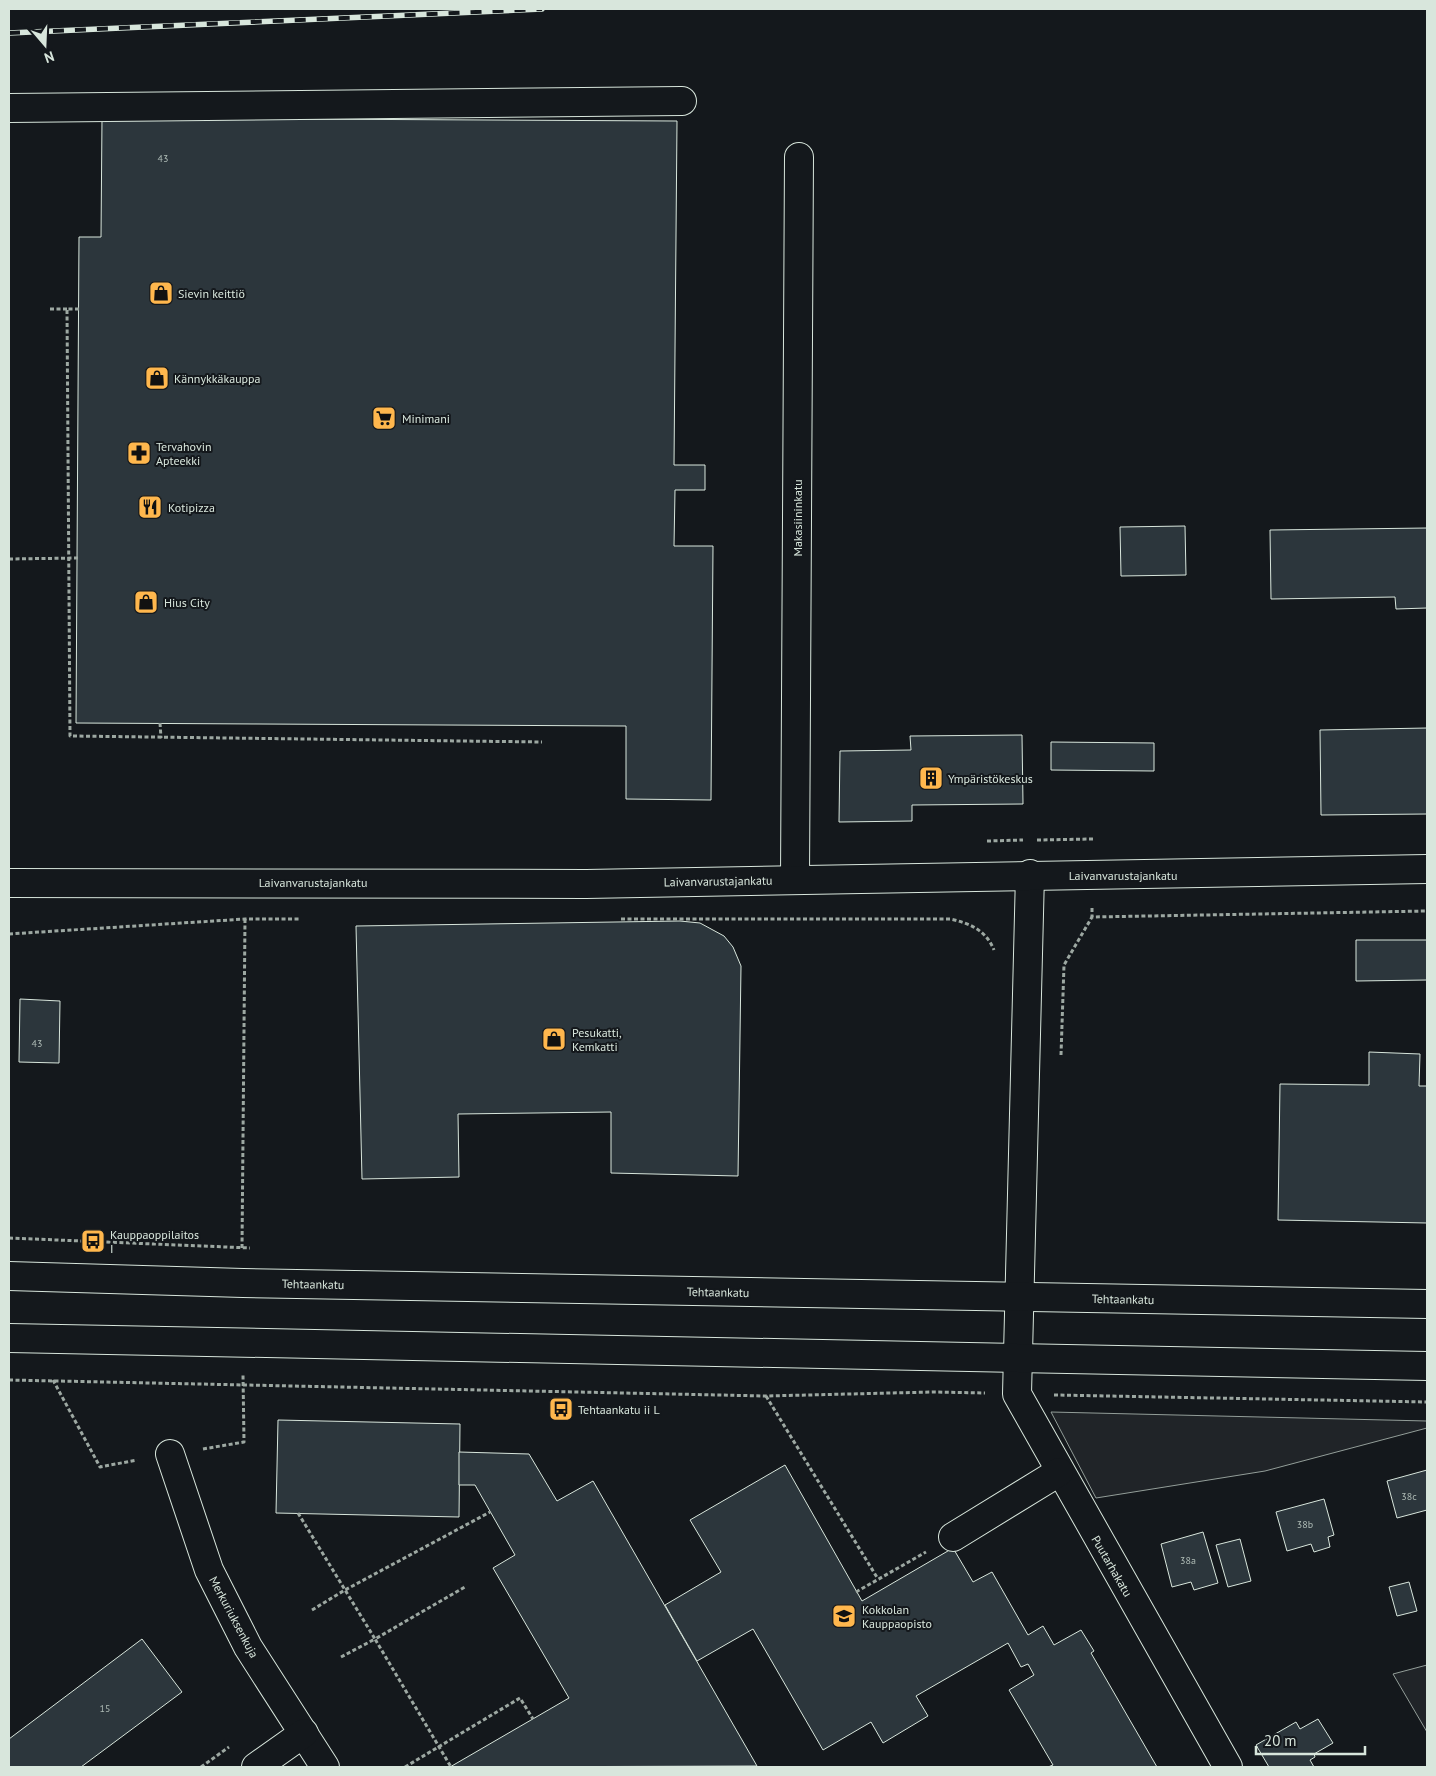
<svg xmlns="http://www.w3.org/2000/svg" width="1436" height="1776" font-family="'PT Sans',sans-serif">
<style>
.green{fill:#202428;stroke:#939e99}
.building{fill:#2c363c;stroke:#d8e6dc}
.lines{fill:none;stroke-linecap:round;stroke-linejoin:round}
.minor-casing{stroke:#d8e6dc;stroke-width:30}
.major-casing{stroke:#d8e6dc;stroke-width:30}
.path{stroke:#9da8a2;stroke-width:3;stroke-dasharray:4 2.5;stroke-linecap:butt}
.minor{stroke:#14181c;stroke-width:28}
.major{stroke:#14181c;stroke-width:28}
.rail-casing{stroke:#d8e6dc;stroke-width:5.5}
.rail{stroke:#14181c;stroke-width:4;stroke-dasharray:11;stroke-linecap:butt}
.labels{text-anchor:middle;dominant-baseline:central;stroke-width:4;stroke-linejoin:round;paint-order:stroke}
.number-label{font-size:10px;fill:#adbab4}
.poi-label{font-size:12px;fill:#d8e6dc;stroke:#14181c;text-anchor:start}
.street-label{font-size:12px;fill:#d8e6dc;stroke:#14181c}
</style>
<rect width="100%" height="100%" fill="#14181c"/>
<!-- green -->
<g class="green">
<path d="M1051 1412 1427 1421V1428L1265 1471 1096 1498Z"/>
<path d="M1427 1665V1732L1393 1674Z"/>
</g>
<!-- building -->
<g class="building">
<path d="M102 118 677 121 674 465H705V490H675L674 546H713L711 800 626 799V726L76 723 79 237H101Z"/>
<path d="M1185 526 1186 575 1121 576 1120 527Z"/>
<path d="M1427 528V608L1396 609 1395 597 1271 599 1270 530Z"/>
<path d="M1427 728V814L1321 815 1320 730Z"/>
<path d="M1022 735 1023 804 912 805V821L839 822 840 751 911 750 910 736Z"/>
<path d="M1051 742 1154 743V771L1051 770Z"/>
<path d="M680 921 700 923 724 936 733 947 741 966 738 1176 611 1173V1112L458 1114 459 1177 362 1179 356 926Z"/>
<path d="M1356 940H1427V980L1356 981Z"/>
<path d="M20 999 60 1001 59 1063 19 1062Z"/>
<path d="M1369 1052 1420 1054 1419 1086H1427V1223L1278 1220 1280 1084 1369 1085Z"/>
<path d="M278 1420 460 1424 459 1517 276 1513Z"/>
<path d="M459 1452 529 1454 557 1501 593 1481 757 1766 450 1767 569 1698 493 1568 515 1555 475 1485H459Z"/>
<path d="M785 1465 862 1601 953 1548 973 1582 992 1572 1028 1635 1043 1626 1054 1645 1081 1630 1094 1651 1091 1653 1157 1767H1048L1053 1765 1009 1690 1034 1675 1028 1664 1021 1667 1008 1643 916 1696 928 1716 883 1743 871 1722 823 1750 753 1629 697 1661 665 1605 721 1572 690 1520Z"/>
<path d="M1427 1470V1510L1397 1518 1387 1481Z"/>
<path d="M1324 1499 1334 1535 1328 1537 1330 1547 1314 1552 1311 1544 1287 1551 1276 1512Z"/>
<path d="M1203 1532 1218 1583 1194 1590 1191 1582 1172 1587 1161 1544Z"/>
<path d="M1240 1539 1251 1581 1228 1587 1216 1545Z"/>
<path d="M1409 1582 1417 1611 1397 1616 1389 1587Z"/>
<path d="M142 1639 182 1692 81 1767H9V1739Z"/>
<path d="M1318 1719 1333 1743 1314 1754 1315 1757 1310 1760 1314 1767H1269L1256 1745 1296 1722 1300 1729Z"/>
</g>
<g class="lines">
<!-- minor casing -->
<g class="minor-casing">
<g id="minor">
<path d="M9 108 682 101"/>
<path d="M1030 874 1017 1394 1228 1767"/>
<path d="M795 879 799 157"/>
<path d="M9 883 586 884 1427 869"/>
<path d="M170 1454 209 1570 248 1647 325 1767"/>
<path d="M953 1537 1059 1472"/>
<path d="M256 1767 304 1733"/>
</g>
</g>
<!-- major casing -->
<g class="major-casing">
<g id="major">
<path d="M9 1276 243 1283 1427 1304"/>
<path d="M9 1338 1427 1366"/>
</g>
</g>
<!-- path -->
<g class="path">
<path d="M50 309H67"/>
<path d="M79 309H67L70 736 542 742"/>
<path d="M9 559 78 558"/>
<path d="M160 723 161 738"/>
<path d="M1037 840 1093 839V841"/>
<path d="M987 841 1023 840"/>
<path d="M1092 908V917"/>
<path d="M621 919H950C969 923 986 930 994 950"/>
<path d="M9 934 245 919H300"/>
<path d="M1061 1055 1064 965 1092 917 1427 911"/>
<path d="M9 1238 250 1248"/>
<path d="M242 1248 245 919"/>
<path d="M9 1380 766 1396 932 1392 985 1393"/>
<path d="M53 1380 100 1467 137 1460"/>
<path d="M1054 1395 1427 1402"/>
<path d="M766 1396 878 1579"/>
<path d="M203 1449 244 1442 243 1375"/>
<path d="M298 1513 375 1639 465 1587"/>
<path d="M856 1592 926 1552"/>
<path d="M312 1610 345 1590 490 1512"/>
<path d="M341 1657 375 1639 451 1767"/>
<path d="M201 1767 229 1747"/>
<path d="M405 1767 520 1698 533 1719"/>
</g>
<!-- minor -->
<use href="#minor" class="minor"/>
<!-- major -->
<use href="#major" class="major"/>
<!-- rail casing -->
<g class="rail-casing">
<path id="rail" d="M9 33 542 9"/>
</g>
<!-- rail -->
<use href="#rail" class="rail"/>
</g>
<!-- icons -->
<defs>
<g id="shop-square" transform="scale(1.25)"><rect x="-9" y="-9" width="18" height="18" rx="4" fill="#ffb74d" stroke="#14181c"/><path d="M-5-2.5h2.3a2.7 3.5 0 0 1 5.4 0H5L5.5 6h-11ZM-1.5-2.5h3a1.5 2.3 0 0 0-3 0Z" fill="#111"/></g>
<g id="supermarket-square" transform="scale(1.25)"><rect x="-9" y="-9" width="18" height="18" rx="4" fill="#ffb74d" stroke="#14181c"/><path d="M-6-5.5h2.5l.6 2H6L4.5 2H-2.5L-4.4-4H-6ZM-1.5 3.2a1.3 1.3 0 1 0 .1 0ZM3 3.2a1.3 1.3 0 1 0 .1 0Z" fill="#111"/></g>
<g id="pharmacy-square" transform="scale(1.25)"><rect x="-9" y="-9" width="18" height="18" rx="4" fill="#ffb74d" stroke="#14181c"/><path d="M-2-6h4v4h4v4h-4v4h-4v-4h-4v-4h4Z" fill="#111"/></g>
<g id="restaurant-square" transform="scale(1.25)"><rect x="-9" y="-9" width="18" height="18" rx="4" fill="#ffb74d" stroke="#14181c"/><path d="M-5-6h1v4h1v-4h1v4h1v-4h1v5L-1.5 .5V6h-2V.5L-5-1ZM5-6V6H3V1.5H1.5Q1.5-4 5-6Z" fill="#111"/></g>
<g id="building-square" transform="scale(1.25)"><rect x="-9" y="-9" width="18" height="18" rx="4" fill="#ffb74d" stroke="#14181c"/><path d="M-4-6H4V6H1V3H-1V6H-4ZM-2.5-4.3h1.7v1.8h-1.7ZM.8-4.3h1.7v1.8H.8ZM-2.5-1h1.7V.8h-1.7ZM.8-1h1.7V.8H.8Z" fill="#111"/></g>
<g id="bus-square" transform="scale(1.25)"><rect x="-9" y="-9" width="18" height="18" rx="4" fill="#ffb74d" stroke="#14181c"/><path d="M-5-6H5V4H4V6H2V4H-2V6H-4V4H-5ZM-3.5-4V0h7V-4ZM-3.5 1.2v1.5H-2V1.2ZM2 1.2v1.5H3.5V1.2Z" fill="#111"/></g>
<g id="school-square" transform="scale(1.25)"><rect x="-9" y="-9" width="18" height="18" rx="4" fill="#ffb74d" stroke="#14181c"/><path d="M0-5L7-2L0 1L-7-2ZM-4 1L0 2.5L4 1V4Q0 6-4 4Z" fill="#111"/></g>
</defs>
<g fill-rule="evenodd">
<use href="#shop-square" x="161" y="293"/>
<use href="#shop-square" x="157" y="378"/>
<use href="#supermarket-square" x="384" y="418"/>
<use href="#pharmacy-square" x="139" y="453"/>
<use href="#restaurant-square" x="150" y="507"/>
<use href="#shop-square" x="146" y="602"/>
<use href="#building-square" x="931" y="778"/>
<use href="#shop-square" x="554" y="1039"/>
<use href="#bus-square" x="93" y="1241"/>
<use href="#bus-square" x="561" y="1409"/>
<use href="#school-square" x="844" y="1616"/>
</g>
<g class="labels">
<!-- number labels -->
<g class="number-label">
<text x="163" y="158">43</text>
<text x="37" y="1043">43</text>
<text x="1409" y="1496">38c</text>
<text x="1305" y="1524">38b</text>
<text x="1188" y="1560">38a</text>
<text x="105" y="1708">15</text>
</g>
<!-- poi labels -->
<g class="poi-label">
<text x="178" y="293">Sievin keittiö</text>
<text x="174" y="378">Kännykkäkauppa</text>
<text x="402" y="418">Minimani</text>
<text x="156" y="446">Tervahovin<tspan x="156" dy="14">Apteekki</tspan></text>
<text x="168" y="507">Kotipizza</text>
<text x="164" y="602">Hius City</text>
<text x="948" y="778">Ympäristökeskus</text>
<text x="572" y="1032">Pesukatti,<tspan x="572" dy="14">Kemkatti</tspan></text>
<text x="110" y="1234">Kauppaoppilaitos<tspan x="110" dy="14">I</tspan></text>
<text x="578" y="1409">Tehtaankatu ii L</text>
<text x="862" y="1609">Kokkolan<tspan x="862" dy="14">Kauppaopisto</tspan></text>
</g>
<!-- street labels -->
<g class="street-label">
<text transform="translate(797 518) rotate(-90)">Makasiininkatu</text>
<text x="1123" y="875">Laivanvarustajankatu</text>
<text transform="translate(718 881) rotate(-1)">Laivanvarustajankatu</text>
<text x="313" y="882">Laivanvarustajankatu</text>
<text transform="translate(313 1284) rotate(1)">Tehtaankatu</text>
<text transform="translate(718 1292) rotate(1)">Tehtaankatu</text>
<text transform="translate(1123 1299) rotate(1)">Tehtaankatu</text>
<text transform="translate(1112 1566) rotate(60)">Puutarhakatu</text>
<text transform="translate(234 1617) rotate(62)">Merkuriuksenkuja</text>
</g>
</g>
<!-- border -->
<rect width="1436" height="1776" fill="none" stroke="#d8e6dc" stroke-width="20"/>
<!-- north arrow -->
<g transform="translate(45 45) rotate(161)" stroke="#14181c" stroke-width="4" paint-order="stroke">
<path d="M0-4L9 19L0 12L-9 19Z" fill="#d8e6dc"/>
<text y="-8" font-size="14" font-weight="bold" text-anchor="middle" fill="#d8e6dc">N</text>
</g>
<!-- scale -->
<path d="M1256 1746v8h109v-8" fill="none" stroke="#d8e6dc" stroke-width="2.5"/>
<text x="1264" y="1746" font-size="15" fill="#d8e6dc" stroke="#14181c" stroke-width="4" paint-order="stroke">20 m</text>
</svg>
